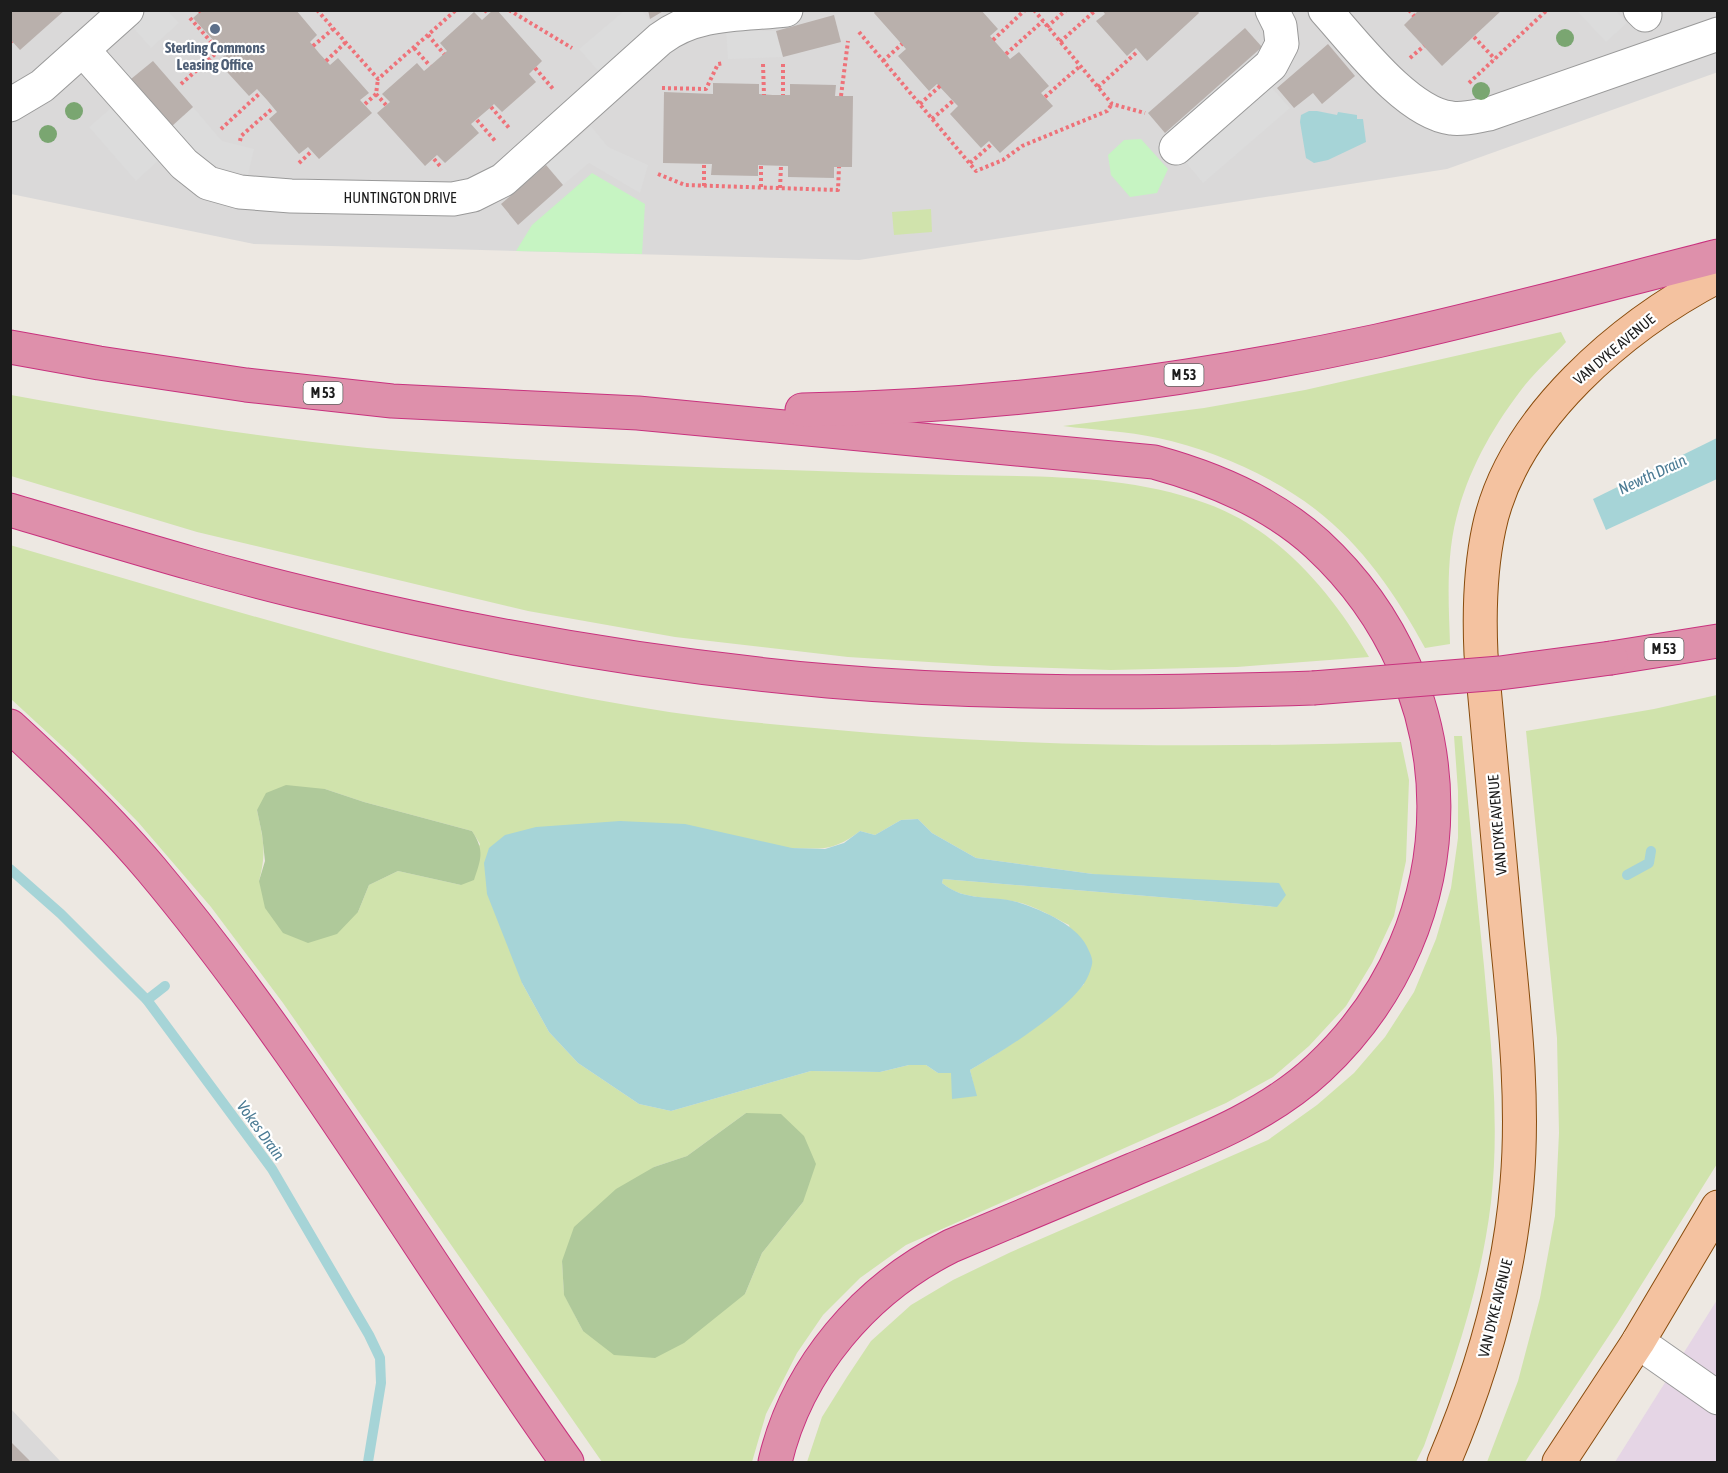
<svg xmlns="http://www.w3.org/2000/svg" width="1728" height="1473" font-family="'Asap Condensed',sans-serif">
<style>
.residential{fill:#dad9d9}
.industrial{fill:#e5d5e5}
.grass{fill:#d0e3ac;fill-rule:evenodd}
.forest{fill:#afc99a}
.park{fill:#c6f4c2}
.parking{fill:#dcdcdc}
.water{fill:#a6d4d7}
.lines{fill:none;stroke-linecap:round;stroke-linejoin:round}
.stream{stroke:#a6d4d7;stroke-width:10}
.building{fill:#b9b0ac}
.minor-casing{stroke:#999;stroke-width:35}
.major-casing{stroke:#884b0c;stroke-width:35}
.highway-casing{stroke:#c8327e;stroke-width:35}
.path{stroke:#ee7279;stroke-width:4;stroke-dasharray:3 3;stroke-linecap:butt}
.minor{stroke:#fff;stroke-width:33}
.major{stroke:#f4c2a0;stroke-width:33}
.highway{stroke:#de90ab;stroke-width:33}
.highway-bridge-casing{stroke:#c8327e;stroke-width:35;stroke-linecap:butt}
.highway-bridge{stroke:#de90ab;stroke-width:33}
.tree{fill:#7aa671}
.service-dot{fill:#5c6f8a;stroke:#fff;stroke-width:2}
.labels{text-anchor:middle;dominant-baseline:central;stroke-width:4.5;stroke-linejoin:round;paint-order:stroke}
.shield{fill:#fff;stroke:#606060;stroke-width:1.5}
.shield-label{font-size:14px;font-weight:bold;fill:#1c1c1c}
.service-label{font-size:15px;font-weight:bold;fill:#4e5e75;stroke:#fff}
.street-label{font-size:15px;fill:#1c1c1c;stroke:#fff}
.water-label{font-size:16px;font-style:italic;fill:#4b7b94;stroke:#fff}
</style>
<rect width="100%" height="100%" fill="#ede8e2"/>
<!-- residential -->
<g class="residential">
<path d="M1717 10 1718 72 1447 169 859 260 254 244 11 194 10 11Z"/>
<path d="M11 1409 61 1462H11Z"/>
</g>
<!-- industrial -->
<path class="industrial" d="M1717 1300V1462H1615Z"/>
<!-- grass -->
<g class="grass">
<path d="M931 209 932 232 894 235 892 212Z"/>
<path d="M1561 332 1566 342C1553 356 1537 370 1525 385 1488 432 1458 488 1451 547 1447 580 1449 612 1450 644L1425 648C1397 596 1362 545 1315 509 1272 476 1211 449 1158 438 1127 431 1094 430 1063 426L1204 408 1305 390Z"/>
<path d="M11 395C128 416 247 436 367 448 477 458 587 463 697 467 783 470 870 473 956 475 1040 477 1125 474 1205 503 1277 528 1332 592 1369 657L1237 667 1111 670 993 666 848 657 675 637 528 611 197 532 11 476Z"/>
<path d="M10 545C210 603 410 667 615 703 685 716 755 723 826 729 1017 747 1209 748 1401 742L1409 780 1406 861 1394 916 1372 963 1346 1006 1309 1046 1273 1077 1226 1103 906 1245 860 1278 823 1315 797 1353 766 1414 752 1462H602L283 1003 211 907 138 822 75 758 11 699ZM325 789 364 802 472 831 480 844 461 885 398 871 369 885 358 912 259 881C267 852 263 838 257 810ZM918 819 932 833 976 858 1093 874 1277 907 943 879 942 883C963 901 991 896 1017 902 1035 906 1053 917 1069 925L1084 984C1051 1018 1011 1046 970 1070L976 1095 951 1073H938L926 1065H909L880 1072 811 1071 671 1111 639 1104 578 1063 549 1032 522 983 792 848C823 849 834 851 860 831L875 835 901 820ZM746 1113 803 1202 762 1253 745 1294 583 1331 564 1294 562 1261 654 1167 687 1156Z"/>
<path d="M1717 695V1164L1618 1322 1525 1462H1487L1518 1381 1540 1298 1555 1216 1559 1133 1557 1038 1526 731 1654 709Z"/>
<path d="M1454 736H1462C1469 813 1476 889 1484 966 1491 1045 1500 1123 1491 1202 1481 1287 1453 1367 1424 1446L1416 1462H807L822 1417 847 1377 871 1341 911 1305 953 1280 1011 1252 1268 1140 1317 1105 1354 1073 1385 1037 1414 992 1436 939 1451 888 1458 838V791Z"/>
</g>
<!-- forest -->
<g class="forest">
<path d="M286 785 325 789 364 802 472 831C485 851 481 859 474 880L461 885 398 871 369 885 358 912 337 934 308 943 283 933 265 908 259 881 265 861 262 834 257 810 266 793Z"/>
<path d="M746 1113 781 1114 804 1136 816 1164 803 1202 762 1253 745 1294 684 1343 655 1358 614 1355 583 1331 564 1295 562 1261 574 1227 616 1189 654 1167 687 1156Z"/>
</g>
<!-- park -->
<g class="park">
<path d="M1141 139 1168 169 1157 193 1130 197 1111 175 1108 155 1124 140Z"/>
<path d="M592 173 645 204 642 254 516 251 532 225Z"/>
</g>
<!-- parking -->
<g class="parking">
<path d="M146 10 168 11 179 23 151 48 130 24Z"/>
<path d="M624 11H642L655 25 600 73 579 49Z"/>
<path d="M1577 11H1616L1627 23 1606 42Z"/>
<path d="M726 30 776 31 783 57 728 59Z"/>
<path d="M1271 87 1290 108 1203 183 1184 160Z"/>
<path d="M193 107 222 141 254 149 248 175 222 169 201 160 172 126Z"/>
<path d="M111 108 158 161 136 181 89 127Z"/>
<path d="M591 126 608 147 648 165 640 193 589 163 563 185 546 165Z"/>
</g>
<!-- water -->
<g class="water">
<path d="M1309 111H1317L1337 115 1338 112 1357 115V119H1363L1366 142 1328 160 1314 163 1306 158 1300 122 1301 115Z"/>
<path d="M1717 438V479L1606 530 1593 499Z"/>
<path d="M918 819 932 833 976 858 1093 874 1279 883 1286 895 1277 907 943 879 942 883C966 903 993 894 1020 903 1044 911 1080 926 1089 951 1091 955 1093 960 1092 964 1091 970 1087 980 1083 985 1061 1015 1003 1051 970 1070L977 1096 952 1099 951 1073H938L926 1065H909L880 1072 811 1071 671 1111 639 1104 578 1063 549 1032 522 983 487 894 484 863 489 848 505 835 536 827 620 821 685 824 792 848 825 849 844 843 860 831 875 835 901 820Z"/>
</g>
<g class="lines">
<!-- stream -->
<g class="stream">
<path d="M10 869 61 914 147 1000 272 1169 369 1335 380 1358 381 1383 368 1462"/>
<path d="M1627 875 1649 863 1651 851"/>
<path d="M147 1000 165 986"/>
</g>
</g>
<!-- building -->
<g class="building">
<path d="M10 10H65L20 50 10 39Z"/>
<path d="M202 10H296L317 35 310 42 319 53 330 65 338 58 369 93 360 100 372 113 319 159 308 147 299 154 269 119 277 112 267 100 257 89 249 96 218 62 226 54 193 18Z"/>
<path d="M493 10H497L542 61 529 74 536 82 502 112 494 104 491 107 471 124 479 133 445 163 437 155 425 166 377 113 390 102 382 94 417 63 424 71 430 66 447 51 440 43 474 12 482 20Z"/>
<path d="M648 10H665L650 19Z"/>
<path d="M876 10H981L998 29 990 36 1006 54 1010 59 1019 52 1049 86 1041 93 1053 106 1000 153 989 141 981 148 950 114 958 106 953 101 937 84 929 91 898 56 906 49 874 13Z"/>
<path d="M1102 10H1197L1199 13 1147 61 1136 48 1127 56 1096 21 1105 14Z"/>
<path d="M1419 10H1502L1442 66 1404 25Z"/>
<path d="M834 15 841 42 783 57 776 31Z"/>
<path d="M1245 28 1262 47 1165 133 1148 113Z"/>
<path d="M1328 44 1355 76 1322 104 1313 93 1294 108 1277 88Z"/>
<path d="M153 61 193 107 172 126 131 79Z"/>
<path d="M713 83 759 84V94L773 95H790V84L836 85 835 96H853L852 167H834V178L788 177V166L758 165V176L711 175 712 164 663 163 664 92 713 94Z"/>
<path d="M546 165 563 185 518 225 501 204Z"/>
<path d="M10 1441 31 1462H10Z"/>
</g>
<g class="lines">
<!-- minor casing -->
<g class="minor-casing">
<g id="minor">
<path d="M1325 10C1354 42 1407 113 1451 118 1463 120 1477 116 1489 114L1718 34"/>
<path d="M1640 10 1645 15"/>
<path d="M83 50 184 164 208 183 240 192 291 196 453 199 473 195 503 180 660 39C697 11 743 15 786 10"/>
<path d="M10 105 42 86 127 10"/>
<path d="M1176 148 1271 65 1282 44 1280 26 1272 10"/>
<path d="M1638 1342 1718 1398"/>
</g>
</g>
<!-- major casing -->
<g class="major-casing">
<g id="major">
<path d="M1444 1462C1482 1373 1509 1280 1517 1183 1524 1102 1515 1020 1507 939 1498 844 1490 749 1481 654 1479 611 1480 570 1489 528 1512 418 1624 325 1718 276"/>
<path d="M1559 1462 1638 1342 1718 1207"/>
</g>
</g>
<!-- highway casing -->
<g class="highway-casing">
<g id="highway">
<path d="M10 347 99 363 246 385 392 401 638 413 1154 462C1213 478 1271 502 1317 544 1472 687 1473 924 1319 1068 1267 1117 1197 1143 1132 1170 1071 1195 1011 1221 951 1246 865 1289 797 1368 775 1462"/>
<path d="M802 410C991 407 1192 381 1377 341 1491 316 1604 285 1718 256"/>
<path d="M10 510C112 540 214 572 317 596 485 636 657 666 828 681 990 695 1151 693 1313 688"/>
<path d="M1611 658 1718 641"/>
<path d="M10 726C59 771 108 818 151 869 306 1054 427 1266 567 1462"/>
</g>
</g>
<!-- path -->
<g class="path">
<path d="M199 10 201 12"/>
<path d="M317 10 378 79 456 10"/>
<path d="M485 10 488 14"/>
<path d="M509 10 572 48"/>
<path d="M1034 10 1112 104 1145 113"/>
<path d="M1409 10 1414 16"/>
<path d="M190 18 219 51"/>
<path d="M1047 27 1066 10"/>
<path d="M859 32 976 171 1003 160 1022 146 1107 111 1112 104"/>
<path d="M428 35 444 54"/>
<path d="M1474 37 1495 59"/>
<path d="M993 40 1025 10"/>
<path d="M10 42 12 41"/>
<path d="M1060 42 1096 10"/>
<path d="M313 46 333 29"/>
<path d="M414 48 430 66"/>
<path d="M1006 54 1043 21"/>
<path d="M1410 58 1424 46"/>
<path d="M326 61 346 42"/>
<path d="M883 61 902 44"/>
<path d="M763 64 764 95"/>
<path d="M783 64V95"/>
<path d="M535 68 554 90"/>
<path d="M1469 83 1547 10"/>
<path d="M181 84 221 49"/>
<path d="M1098 87 1138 51"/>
<path d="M662 88 706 89 718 64 724 63"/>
<path d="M376 94 386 105"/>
<path d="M841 96 848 41"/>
<path d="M1045 97 1080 66"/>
<path d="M365 104 376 94 378 79"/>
<path d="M920 104 940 86"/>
<path d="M491 107 510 129"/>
<path d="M932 119 953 101"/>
<path d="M477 120 496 142"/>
<path d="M221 129 260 93"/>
<path d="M240 141 241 136 273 108"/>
<path d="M434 159 440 166"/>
<path d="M299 163 312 151"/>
<path d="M970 163 992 144"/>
<path d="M658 174 685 185 838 190 839 167"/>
<path d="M704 186V164"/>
<path d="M761 187V165"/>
<path d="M780 188 781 166"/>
</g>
<!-- minor -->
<use href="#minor" class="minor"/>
<!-- major -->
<use href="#major" class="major"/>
<!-- highway -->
<use href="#highway" class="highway"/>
<!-- highway-bridge casing -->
<g class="highway-bridge-casing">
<path id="highway-bridge" d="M1313 688 1500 673 1611 658"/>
</g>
<!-- highway-bridge -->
<use href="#highway-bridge" class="highway-bridge"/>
</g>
<!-- trees -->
<g class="tree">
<circle cx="1565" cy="38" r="9"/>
<circle cx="1481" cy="91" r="9"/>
<circle cx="74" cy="111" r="9"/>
<circle cx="48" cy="134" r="9"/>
</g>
<!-- markers -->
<circle class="service-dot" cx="215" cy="29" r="6"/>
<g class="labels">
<!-- shield labels -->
<g class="shield">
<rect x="1164.5" y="364" width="39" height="22" rx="4.5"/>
<rect x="303.5" y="382" width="39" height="22" rx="4.5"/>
<rect x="1644.5" y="638" width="39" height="22" rx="4.5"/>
</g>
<g class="shield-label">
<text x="1184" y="375">M 53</text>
<text x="323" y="393">M 53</text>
<text x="1664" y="649">M 53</text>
</g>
<!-- service labels -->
<g class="service-label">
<text x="215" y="47">Sterling Commons<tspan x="215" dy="17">Leasing Office</tspan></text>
</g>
<!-- street labels -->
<g class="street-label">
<text x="400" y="197">HUNTINGTON DRIVE</text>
<text transform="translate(1614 349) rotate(-40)">VAN DYKE AVENUE</text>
<text transform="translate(1497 825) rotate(-95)">VAN DYKE AVENUE</text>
<text transform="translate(1495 1308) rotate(-76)">VAN DYKE AVENUE</text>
</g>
<!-- water labels -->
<g class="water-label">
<text transform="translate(1652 474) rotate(-25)">Newth Drain</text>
<text transform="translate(261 1130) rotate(54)">Vokes Drain</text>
</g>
</g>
<!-- border -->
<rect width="1728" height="1473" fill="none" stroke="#1c1c1c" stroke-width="24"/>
</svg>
